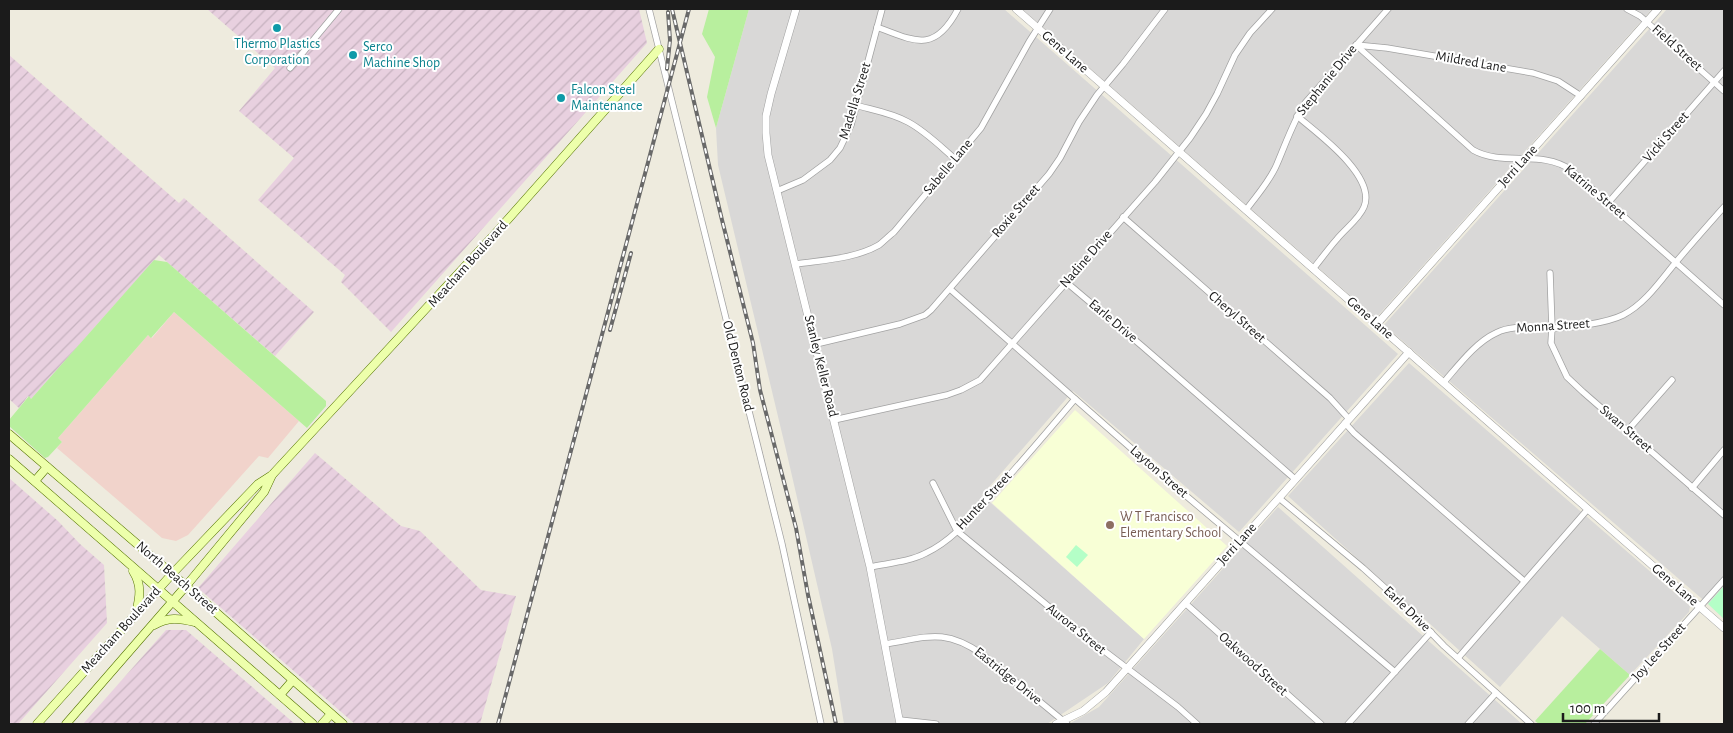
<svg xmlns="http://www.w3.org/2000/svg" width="1733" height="733" font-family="'Alegreya Sans',sans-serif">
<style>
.residential{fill:#d9d8d7}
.commercial{fill:#f1d3cb}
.industrial{fill:url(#industrial-furrows)}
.education{fill:#f8ffd6}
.grass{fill:#b8ef9e}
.park{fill:#b4ffc7}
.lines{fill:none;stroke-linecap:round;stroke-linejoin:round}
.minor-casing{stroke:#a2a2a2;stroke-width:7}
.tertiary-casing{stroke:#a2a2a2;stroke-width:8}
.secondary-casing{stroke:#547300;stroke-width:9}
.minor{stroke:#fff;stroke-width:5.5}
.tertiary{stroke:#fff;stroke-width:7}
.secondary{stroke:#edffab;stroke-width:8}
.rail-casing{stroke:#696969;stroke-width:4}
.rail{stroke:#fff;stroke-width:2;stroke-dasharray:5.5;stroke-linecap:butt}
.culture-dot{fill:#0f9aa8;stroke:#fff;stroke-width:2}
.education-dot{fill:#8d6e63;stroke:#fff;stroke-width:2}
.labels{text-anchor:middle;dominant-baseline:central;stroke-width:4;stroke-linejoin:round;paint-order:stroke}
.culture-label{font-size:14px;fill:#0d838f;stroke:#fff;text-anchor:start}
.street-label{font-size:14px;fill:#1b1b1b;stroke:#fff}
.education-label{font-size:14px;fill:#785e54;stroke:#fff;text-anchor:start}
</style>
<defs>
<pattern id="industrial-furrows" width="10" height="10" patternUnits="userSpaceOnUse" patternTransform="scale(1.25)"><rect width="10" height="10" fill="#e8d0df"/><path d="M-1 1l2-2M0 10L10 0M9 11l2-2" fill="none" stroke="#c6b2bf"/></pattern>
</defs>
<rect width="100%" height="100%" fill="#eeebde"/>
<!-- residential -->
<g class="residential">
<path d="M749 9H1004L1398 354 1239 532 1073 391 982 495 1144 639 1108 683 1047 724H844L832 649 786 450 718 165 716 128Z"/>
<path d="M1022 9H1652L1376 318Z"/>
<path d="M1667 9H1724V586L1708 604 1384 325Z"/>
<path d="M1409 363 1690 606 1689 612 1630 675 1562 616 1500 687 1288 496Z"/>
<path d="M1278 507 1522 724H1069L1099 707Z"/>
</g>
<!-- commercial -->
<path class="commercial" d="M174 312 299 421 268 458 259 456 188 535 176 541 162 538 57 448 62 442 58 438 148 335 152 338Z"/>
<!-- industrial -->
<g class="industrial">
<path d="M207 9H639L647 43 391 332 341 282 345 275 258 200 294 158 239 111 275 68Z"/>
<path d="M9 55 179 203 184 198 314 312 275 356 159 255 31 399 28 396 19 408 9 399Z"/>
<path d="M315 453 401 526 420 531 481 590 516 596 480 724H355L198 588Z"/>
<path d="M9 478 58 521 80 544 104 565 107 623 18 724H9Z"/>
<path d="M166 630H186L295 724H83Z"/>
</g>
<!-- education -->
<path class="education" d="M1075 410 1227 546 1144 639 992 503Z"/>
<!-- grass -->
<g class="grass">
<path d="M709 9H749L716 128 707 97 715 57 702 34Z"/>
<path d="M154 260 167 262 326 401V406L307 428 174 312 151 338 148 335 58 438 62 442 48 457 45 458 9 426V420L29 396 31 399Z"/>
<path d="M1600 649 1630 675 1585 724H1539L1535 721Z"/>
</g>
<!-- park -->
<g class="park">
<path d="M1076 545 1088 555 1077 567 1066 557Z"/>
<path d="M1724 586V619L1708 604Z"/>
</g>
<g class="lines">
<!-- minor casing -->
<g class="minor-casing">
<g id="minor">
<path d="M649 9 782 544 821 724"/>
<path d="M1627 9 1640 16 1724 91"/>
<path d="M877 27C916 42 935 53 958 9"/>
<path d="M1356 45 1473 150C1503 167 1541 149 1571 170L1724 305"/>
<path d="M1356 45 1387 48 1533 73 1558 81 1581 96"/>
<path d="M290 68 339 9"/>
<path d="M855 105C873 110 892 113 908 122 925 131 940 146 955 159"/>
<path d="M1297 116C1317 133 1377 176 1364 207 1359 219 1346 228 1337 239 1329 248 1321 259 1313 269"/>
<path d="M777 191 803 180 830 160 840 148 851 125 882 9"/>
<path d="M1608 203 1724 71"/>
<path d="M1246 210C1257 195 1270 181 1277 164 1286 143 1293 122 1305 103L1388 9"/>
<path d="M1123 217 1330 398 1349 419"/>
<path d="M796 264C822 260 855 259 879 245 884 241 889 236 894 232L981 128 1029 42 1050 9"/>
<path d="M1550 273 1552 328 1551 343 1567 377 1583 392 1724 515"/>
<path d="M1066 282 1142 346 1295 479"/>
<path d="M950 289 1165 478 1395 672"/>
<path d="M816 344 900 324 925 315 931 310 1049 174 1060 158 1079 122 1097 95 1123 64 1165 9"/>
<path d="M1444 382C1458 366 1476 342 1496 333 1514 324 1533 329 1552 328 1570 328 1607 323 1623 315 1645 304 1661 280 1676 262 1692 243 1708 225 1724 207"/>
<path d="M834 420 947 395 961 390 980 380 1155 182 1190 138 1206 114 1217 94 1235 55 1250 33 1272 9"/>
<path d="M1345 423 1354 433 1524 581"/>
<path d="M1627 431 1672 380"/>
<path d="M933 483 957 531 1082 634 1178 707 1197 724"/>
<path d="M1692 488 1724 450"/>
<path d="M1279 498 1363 568 1404 605 1444 646 1531 724"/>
<path d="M870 567C889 563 909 562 926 553 950 542 969 520 987 500 1017 468 1046 433 1075 399"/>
<path d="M1185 603 1321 724"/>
<path d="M886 644C928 637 944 628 982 654L1067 724"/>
<path d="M1458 658 1588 509"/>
<path d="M900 720 936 724"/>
<path d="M1348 724 1431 632"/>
<path d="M1468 724 1496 693"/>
<path d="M1594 724 1724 580"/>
</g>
</g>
<!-- tertiary casing -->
<g class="tertiary-casing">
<g id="tertiary">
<path d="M796 9 771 94 766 116V133L768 155 870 567 900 724"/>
<path d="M1016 9 1724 628"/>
<path d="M1377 324 1658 9"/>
<path d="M1056 724 1083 711 1106 692 1409 352"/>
</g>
</g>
<!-- secondary casing -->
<g class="secondary-casing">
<g id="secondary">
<path d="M9 434 186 586 343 724"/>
<path d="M9 459 313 724"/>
<path d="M35 481 47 467"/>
<path d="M133 571C142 585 140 597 136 613"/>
<path d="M154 625C168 617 179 618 194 622"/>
<path d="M280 695 293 680"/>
<path d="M37 724 172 574 258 484 272 475 494 235 659 49"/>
<path d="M66 724 186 586 264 492 272 475"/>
<path d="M322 724 331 714"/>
</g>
</g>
<!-- minor -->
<use href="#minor" class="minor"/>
<!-- tertiary -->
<use href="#tertiary" class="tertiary"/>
<!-- secondary -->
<use href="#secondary" class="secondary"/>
<!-- rail casing -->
<g class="rail-casing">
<g id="rail">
<path d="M672 9 722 220 753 343 760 390 796 528 808 595 836 724"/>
<path d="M667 69 670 40 668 12"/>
<path d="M610 330 631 253"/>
<path d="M498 724 689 9"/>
</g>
</g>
<!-- rail -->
<use href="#rail" class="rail"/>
</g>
<!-- markers -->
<g class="culture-dot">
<circle cx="277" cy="28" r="5"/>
<circle cx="353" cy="55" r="5"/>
<circle cx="561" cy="98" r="5"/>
</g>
<circle class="education-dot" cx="1110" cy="525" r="5"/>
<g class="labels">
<!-- culture labels -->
<g class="culture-label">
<text x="277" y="44" text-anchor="middle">Thermo Plastics<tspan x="277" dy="16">Corporation</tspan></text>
<text x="363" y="47">Serco<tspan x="363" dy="16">Machine Shop</tspan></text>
<text x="571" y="90">Falcon Steel<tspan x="571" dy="16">Maintenance</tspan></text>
</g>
<!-- street labels -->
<g class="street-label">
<text transform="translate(1677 48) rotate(42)">Field Street</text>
<text transform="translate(1065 52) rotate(41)">Gene Lane</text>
<text transform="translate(1471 62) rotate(10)">Mildred Lane</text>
<text transform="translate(1327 80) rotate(-51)">Stephanie Drive</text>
<text transform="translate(855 101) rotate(-73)">Madella Street</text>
<text transform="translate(1666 137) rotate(-49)">Vicki Street</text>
<text transform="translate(1518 166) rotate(-48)">Jerri Lane</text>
<text transform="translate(948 167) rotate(-50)">Sabelle Lane</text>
<text transform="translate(1595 192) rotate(40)">Katrine Street</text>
<text transform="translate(1016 211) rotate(-49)">Roxie Street</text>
<text transform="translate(1086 259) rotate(-49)">Nadine Drive</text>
<text transform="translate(468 264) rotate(-48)">Meacham Boulevard</text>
<text transform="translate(1237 317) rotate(41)">Cheryl Street</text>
<text transform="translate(1370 318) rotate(41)">Gene Lane</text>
<text transform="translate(1113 321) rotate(40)">Earle Drive</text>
<text transform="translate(1553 326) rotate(-4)">Monna Street</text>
<text transform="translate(738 366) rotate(76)">Old Denton Road</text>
<text transform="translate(821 366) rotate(76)">Stanley Keller Road</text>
<text transform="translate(1626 429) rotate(41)">Swan Street</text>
<text transform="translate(1159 472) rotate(41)">Layton Street</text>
<text transform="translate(984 501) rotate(-47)">Hunter Street</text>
<text transform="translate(1237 544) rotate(-48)">Jerri Lane</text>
<text transform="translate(177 578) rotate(41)">North Beach Street</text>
<text transform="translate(1675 585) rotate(41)">Gene Lane</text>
<text transform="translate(1407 609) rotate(44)">Earle Drive</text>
<text transform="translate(1076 629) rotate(39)">Aurora Street</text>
<text transform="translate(121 630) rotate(-48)">Meacham Boulevard</text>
<text transform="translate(1659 652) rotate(-48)">Joy Lee Street</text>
<text transform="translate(1253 664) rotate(42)">Oakwood Street</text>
<text transform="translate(1008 676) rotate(39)">Eastridge Drive</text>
</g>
<!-- education labels -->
<g class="education-label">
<text x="1120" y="517">W T Francisco<tspan x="1120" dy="16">Elementary School</tspan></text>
</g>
</g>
<!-- border -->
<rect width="1733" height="733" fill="none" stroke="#1b1b1b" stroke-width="20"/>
<!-- scale -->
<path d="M1563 713v8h96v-8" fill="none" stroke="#1b1b1b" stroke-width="2.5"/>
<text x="1570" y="713" font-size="15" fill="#1b1b1b" stroke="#ffffff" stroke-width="4" paint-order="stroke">100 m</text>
</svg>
